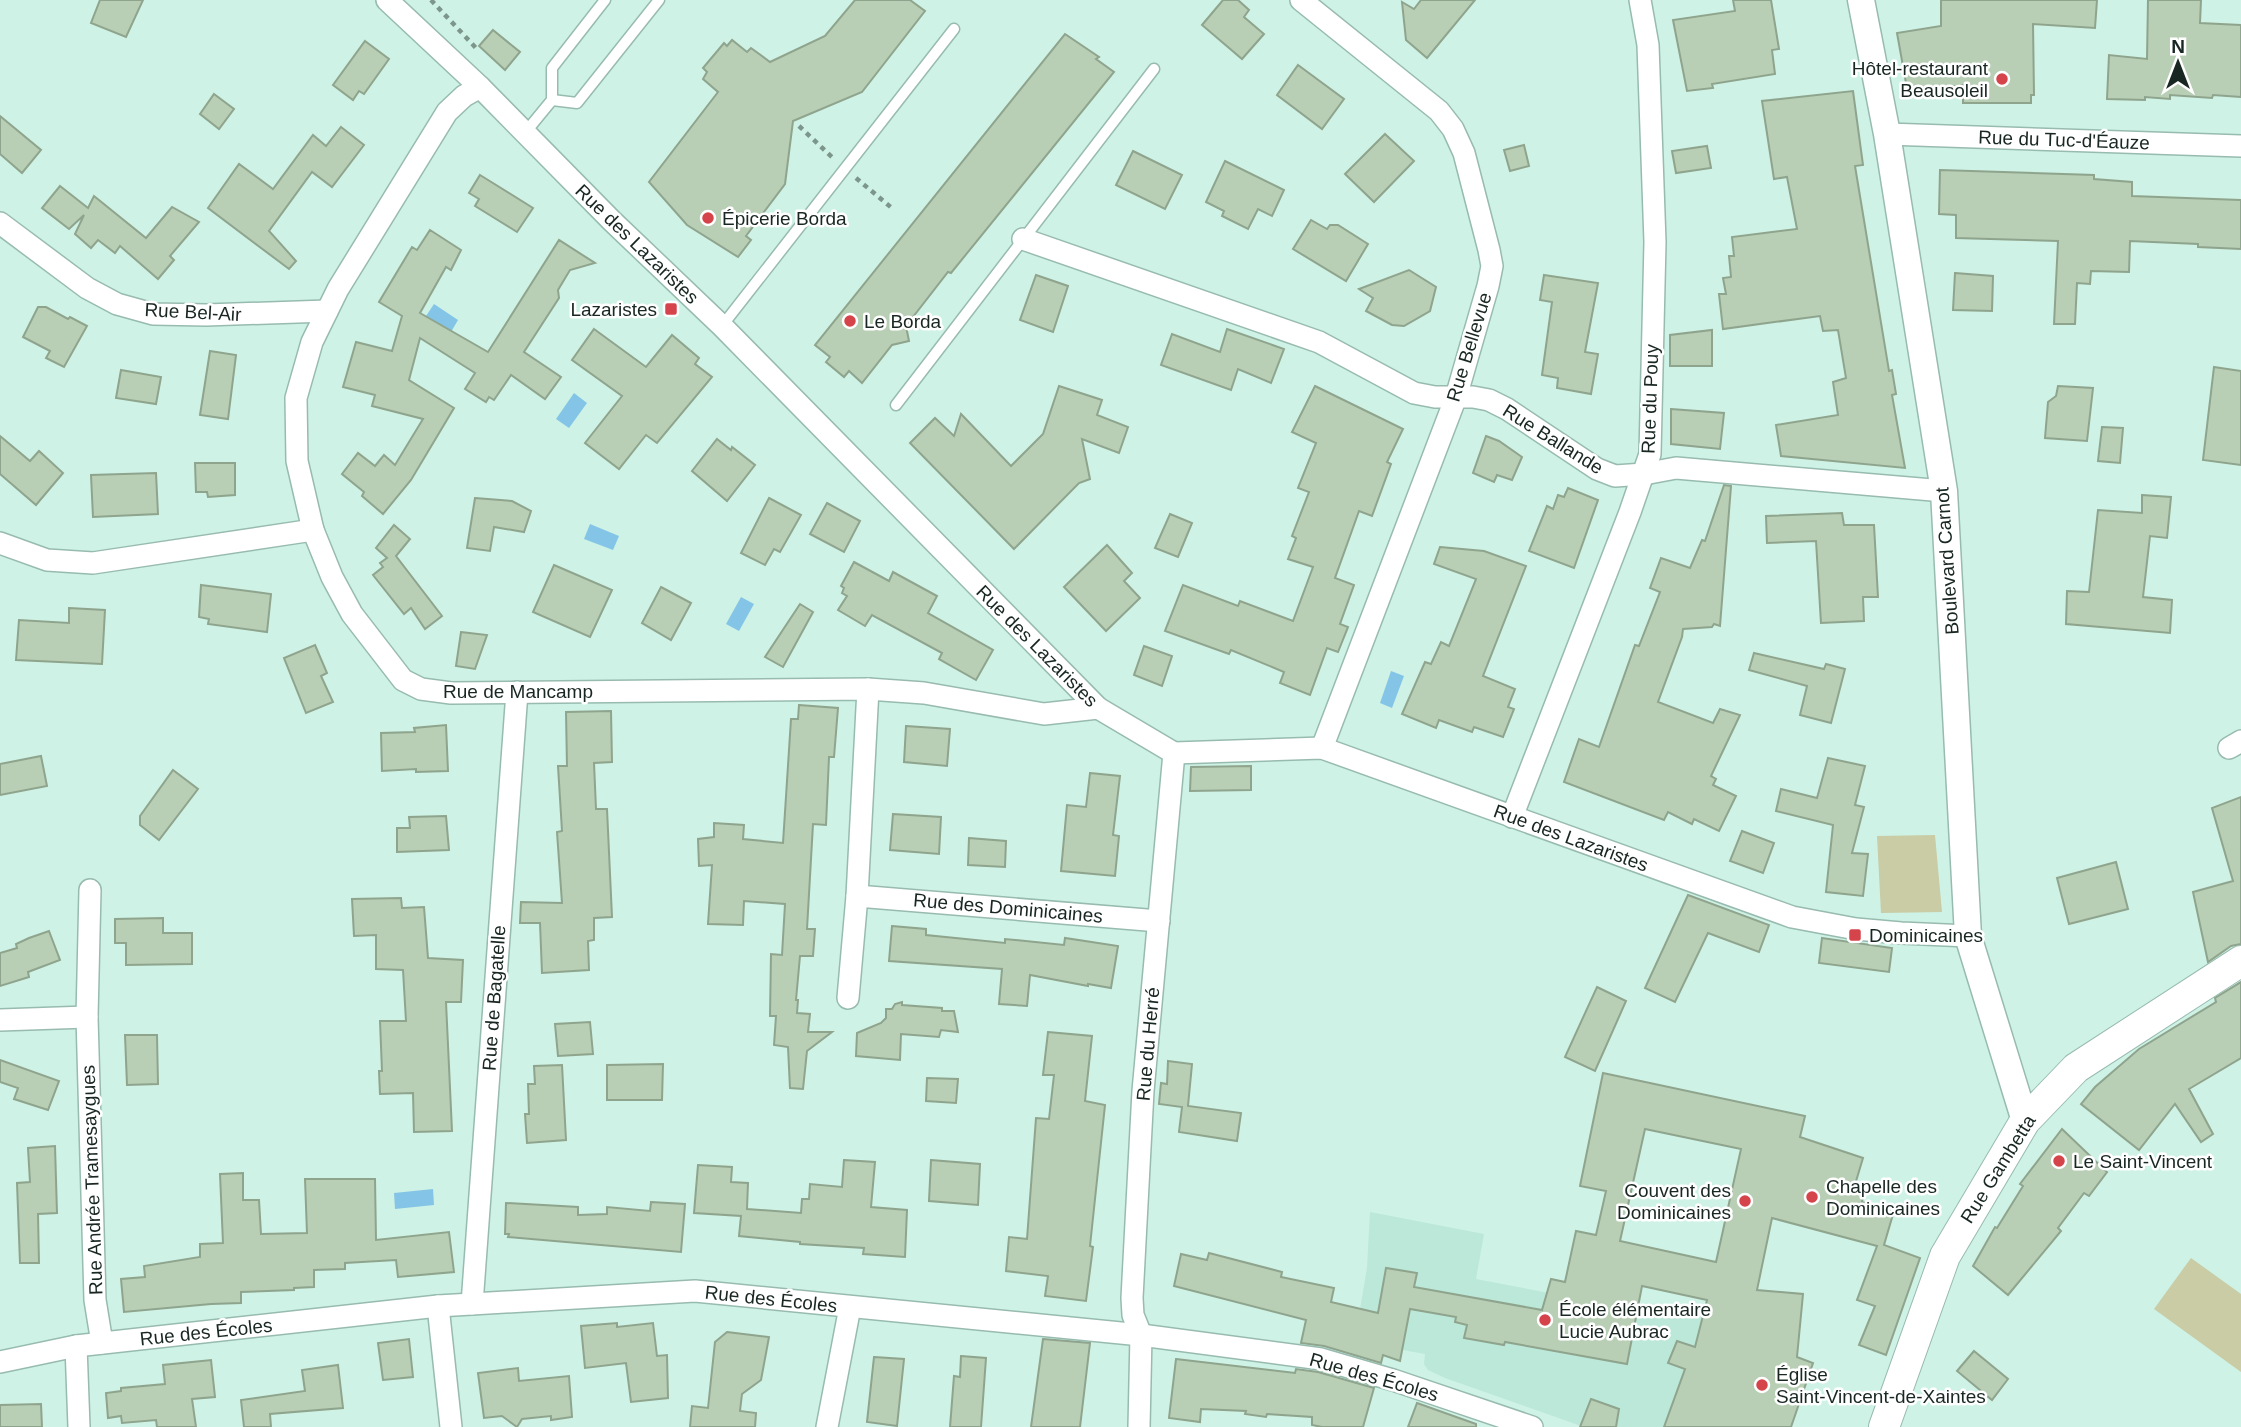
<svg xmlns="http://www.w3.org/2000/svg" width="2241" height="1427" font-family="Helvetica,sans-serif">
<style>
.built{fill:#bbe8d9}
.green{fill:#c9cca5}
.water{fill:#84c5e7}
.building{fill:#b8ceb5;stroke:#8fa48d;stroke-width:2;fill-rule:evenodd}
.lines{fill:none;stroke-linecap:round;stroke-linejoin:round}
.service-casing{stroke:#98bbaf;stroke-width:13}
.minor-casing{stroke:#98bbaf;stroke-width:24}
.tertiary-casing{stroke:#98bbaf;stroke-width:29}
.secondary-casing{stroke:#98bbaf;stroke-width:32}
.path{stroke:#7c968c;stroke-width:4.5;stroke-dasharray:5 5;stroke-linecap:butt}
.service{stroke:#fff;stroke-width:10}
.minor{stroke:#fff;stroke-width:21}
.tertiary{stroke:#fff;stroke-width:26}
.secondary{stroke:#fff;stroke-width:30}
.poi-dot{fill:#d4444a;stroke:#fff;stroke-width:2.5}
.labels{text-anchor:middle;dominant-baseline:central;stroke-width:5;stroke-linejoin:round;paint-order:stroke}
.poi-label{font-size:19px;fill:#192722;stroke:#fff;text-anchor:start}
.street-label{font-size:19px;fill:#192722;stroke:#fff}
</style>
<rect width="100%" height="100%" fill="#cef2e5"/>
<!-- built -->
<path class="built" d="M1370 1212 1484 1234 1476 1279 1607 1304 1734 1312 1677 1427H1584L1445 1378 1428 1370 1424 1364 1425 1354 1403 1350 1400 1361 1354 1345 1367 1268Z"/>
<!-- green -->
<g class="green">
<path d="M1935 835 1942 912 1881 913 1877 836Z"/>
<path d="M2191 1258 2241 1294V1372L2154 1309Z"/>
</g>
<!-- water -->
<g class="water">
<path d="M434 304 458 320 451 332 426 316Z"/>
<path d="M574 393 587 403 569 428 556 419Z"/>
<path d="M590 524 619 536 613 550 584 539Z"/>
<path d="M741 597 754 604 739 631 726 624Z"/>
<path d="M1391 671 1404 676 1392 708 1380 703Z"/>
<path d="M433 1189 434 1205 395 1209 394 1193Z"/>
</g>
<!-- building -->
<g class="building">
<path d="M100 0H143L126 37 91 23Z"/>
<path d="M855 0H910L925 11 862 92 793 121 785 184 746 236 751 240 738 257 687 225 649 182 718 92 703 79 707 72 703 68 724 43 727 46 732 40 747 52 751 48 770 62 825 36Z"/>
<path d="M1223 0H1238L1249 10 1244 17 1264 34 1242 59 1202 25Z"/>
<path d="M1421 0H1475L1427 58 1406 40 1402 2 1414 9Z"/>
<path d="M1733 0H1771L1779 49 1772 50 1775 74 1712 84 1713 88 1687 91 1673 20 1735 11Z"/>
<path d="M1941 0H2097L2095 28 2033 24 2034 95H2031V103H1963V85L1908 94 1897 33 1941 26Z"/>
<path d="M2148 0H2201L2200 23 2241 25V97L2213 95 2212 98 2170 95V99L2145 97V100L2107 99 2109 55 2147 59Z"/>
<path d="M493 30 520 52 505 70 479 46Z"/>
<path d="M1065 34 1099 57 1096 59 1114 72 951 273 948 272 906 326 909 341 892 345 862 383 849 371 844 377 826 362 830 357 815 345Z"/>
<path d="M365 41 389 59 364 94 359 91 353 100 333 85Z"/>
<path d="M1298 65 1344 99 1322 129 1277 95Z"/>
<path d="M1853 91 1863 165 1855 166 1889 371 1892 370 1896 394 1892 395 1905 468 1781 456 1776 425 1838 415 1833 382 1846 378 1838 330 1823 331 1820 316 1723 329 1719 294H1726L1723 278 1731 277 1729 256H1734L1732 237 1797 229 1787 177 1774 179 1762 101Z"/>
<path d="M214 94 234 109 219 129 200 114Z"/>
<path d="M0 116 41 150 22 173 0 154Z"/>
<path d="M341 127 364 145 332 187 312 172 269 231 296 261 289 269 208 208 239 164 273 189 313 135 326 146Z"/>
<path d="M1385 134 1414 161 1374 202 1345 174Z"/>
<path d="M1524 145 1529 166 1510 171 1504 150Z"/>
<path d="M1707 146 1711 168 1676 173 1672 151Z"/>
<path d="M1133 151 1182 175 1165 209 1116 185Z"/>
<path d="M1225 161 1284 190 1272 216 1258 209 1248 229 1222 216 1224 211 1206 202Z"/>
<path d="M1940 170 2094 175V179L2132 182V196L2241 200V249L2198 247V244L2130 241 2129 272 2091 271 2090 284 2077 283 2075 324H2054L2058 241 1956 238V215L1939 214Z"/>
<path d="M480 175 533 208 517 232 475 206 479 199 469 193Z"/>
<path d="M60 186 88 208 94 196 146 238 172 207 199 222 170 256 174 260 158 279 120 246 115 253 98 240 91 248 75 234 84 215 69 229 42 208Z"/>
<path d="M1311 220 1327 229 1330 225H1338L1368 244 1346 281 1293 249Z"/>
<path d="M430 230 461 250 451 270 446 267 420 313 488 352 559 240 595 263 570 270 558 290 559 298 524 352 561 377 545 399 511 375 494 400 489 397 486 402 465 389 475 373 420 338 409 380 454 408 411 480 383 514 362 496 364 492 342 474 358 453 375 466 384 455 395 465 423 419 372 406 375 395 343 387 356 342 392 351 402 316 379 302 412 247 417 250Z"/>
<path d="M1409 270 1436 287 1430 311 1404 326 1392 325 1366 311 1373 298 1359 289Z"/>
<path d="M1955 273 1993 276 1992 311 1953 310Z"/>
<path d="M1036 275 1068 286 1053 332 1020 320Z"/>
<path d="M1544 275 1598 283 1585 352 1598 354 1591 394 1557 388 1558 378 1542 375 1552 302 1540 300Z"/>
<path d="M38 307H46L68 319 70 317 87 326 64 367 46 358 50 351 23 337Z"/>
<path d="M594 329 646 367 672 335 699 358 695 364 712 377 657 443 646 435 619 469 585 443 622 396 572 360Z"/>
<path d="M1227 329 1284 349 1271 383 1238 369 1231 390 1161 365 1172 334 1220 352Z"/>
<path d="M1712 330V366H1670V335Z"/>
<path d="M210 351 236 355 228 419 200 415Z"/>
<path d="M2214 367 2241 371V465L2203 460Z"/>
<path d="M121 370 161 377 156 404 116 398Z"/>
<path d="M1059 386 1102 400 1097 415 1128 427 1119 453 1082 439 1090 479 1079 483 1014 549 910 443 935 418 954 436 961 414 1011 466 1043 434Z"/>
<path d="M1315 386 1403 429 1387 462 1391 464 1372 516 1359 511 1335 578 1354 585 1340 624 1348 627 1338 652 1327 648 1310 695 1280 683 1284 672 1231 650 1229 654 1165 631 1183 585 1238 606 1240 601 1293 621 1313 567 1288 559 1296 538 1292 536 1309 492 1298 488 1316 443 1292 432Z"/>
<path d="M2058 386 2093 388 2087 441 2045 438 2048 402 2056 396Z"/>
<path d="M1671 409 1724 413 1720 449 1671 444Z"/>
<path d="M2102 427 2123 428 2120 463 2098 461Z"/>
<path d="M0 436 30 461 39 451 63 473 36 505 0 474Z"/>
<path d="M1486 436 1499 441 1522 457 1512 480 1497 475 1494 482 1473 473Z"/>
<path d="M717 439 731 450 732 447 755 465 727 501 692 471Z"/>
<path d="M195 463H235V495L208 497 207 492H196Z"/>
<path d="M156 473 158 514 93 517 91 475Z"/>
<path d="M1724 485 1731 486 1720 626 1714 624 1712 627 1683 629 1682 637 1658 702 1713 723 1720 709 1740 715 1711 776 1716 779 1713 785 1736 796 1719 831 1694 819 1692 824 1668 812 1664 820 1564 782 1579 739 1599 747 1635 645 1639 646 1660 592 1650 588 1661 558 1690 568 1702 540 1705 541Z"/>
<path d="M1568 488 1598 500 1574 568 1529 551 1547 506 1553 509 1558 495 1564 497Z"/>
<path d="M2142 495 2171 497 2167 538 2150 536 2143 597 2172 600 2170 633 2066 624 2067 591 2089 592 2098 510 2142 513Z"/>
<path d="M475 498 512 501 531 511 524 532 494 527 490 551 467 548Z"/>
<path d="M769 498 801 515 780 552 774 549 765 565 741 553Z"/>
<path d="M827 503 860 521 844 552 810 534Z"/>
<path d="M1842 513 1844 525H1874L1878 597H1863L1864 621 1821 623 1816 541 1767 543 1766 516Z"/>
<path d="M1170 514 1192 523 1178 557 1155 548Z"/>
<path d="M394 525 410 539 396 556 442 616 425 629 411 608 404 614 373 575 383 567 380 563 387 558 376 548Z"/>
<path d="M1107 545 1132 573 1124 581 1140 598 1106 631 1064 587Z"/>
<path d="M1440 547 1484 551 1526 566 1483 676 1515 689 1508 707 1514 709 1503 737 1474 727 1472 732 1439 720 1436 728 1402 714 1425 662 1431 664 1441 642 1449 646 1476 579 1434 564Z"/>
<path d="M854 562 889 581 893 572 937 596 928 613 993 650 976 680 939 659 942 653 872 615 865 626 838 610 847 596 842 593 844 588 841 586Z"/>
<path d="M554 565 612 590 590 637 533 612Z"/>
<path d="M201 585 271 594 267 632 208 624 209 619 199 617Z"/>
<path d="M661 587 691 603 671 640 642 623Z"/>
<path d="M800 604 813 612 783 667 765 657Z"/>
<path d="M69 608 105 610 102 664 16 660 19 620 69 623Z"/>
<path d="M461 632 487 635 475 669 456 666Z"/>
<path d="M315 645 327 673 321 676 333 702 306 713 284 658Z"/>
<path d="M1144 646 1172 656 1162 686 1134 675Z"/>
<path d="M1754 653 1824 669 1826 664 1845 669 1831 723 1800 715 1807 686 1749 670Z"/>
<path d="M799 705 838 708 834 757H829L826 825 813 824 807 929H815L813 956H800L796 1000H798L797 1013 810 1014 808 1032H832L807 1051 803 1089 790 1088 788 1047 774 1045 776 1016H770L771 954 782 955 785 904 744 901 743 925 708 924 712 865 699 866 698 839 714 837V823L744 825 743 839 783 843 791 719H798Z"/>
<path d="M611 711 612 762 594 763 596 809H607L612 917 594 918V940L588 941 589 970 542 973 540 923H520L521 902 562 903 557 832 562 831 558 766H567L566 712Z"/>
<path d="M446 725 448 771 416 772V769L382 771 381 733 415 732 414 728Z"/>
<path d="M906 726 950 729 947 766 904 762Z"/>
<path d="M41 756 47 786 0 795V764Z"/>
<path d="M1828 758 1865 766 1855 805 1864 807 1852 853 1868 854 1863 896 1826 892 1833 825 1776 811 1781 789 1817 798Z"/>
<path d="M1251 766V790L1190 791 1191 767Z"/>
<path d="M173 770 198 789 159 840 140 825V816Z"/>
<path d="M1090 773 1120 776 1113 835 1119 836 1115 876 1061 871 1067 805 1086 807Z"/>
<path d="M2241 797V944L2231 946 2208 962 2193 892 2233 881 2212 808Z"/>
<path d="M893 814 941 817 939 854 890 850Z"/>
<path d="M446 816 449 850 397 852V828H410L409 817Z"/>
<path d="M1742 831 1774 843 1763 873 1730 861Z"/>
<path d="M969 838 1006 841 1005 867 968 865Z"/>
<path d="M2116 862 2128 909 2069 924 2057 878Z"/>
<path d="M1688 895 1769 925 1759 952 1708 933 1675 1002 1645 988Z"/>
<path d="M401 898 402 908 424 907 428 958 463 960 461 1002H446L452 1131 414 1132 413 1093 380 1094 379 1071H382L380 1021H406L403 970 376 969V935L354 936 352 899Z"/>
<path d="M163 918V933H192V964L126 965V943H115V919Z"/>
<path d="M892 926 926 929V935L1005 943V939L1064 945 1065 938 1118 946 1111 988 1088 984V986L1030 975 1027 1006 999 1004 1002 969 889 961Z"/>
<path d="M49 931 60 960 28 972 29 977 0 986V953L17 948 16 944 29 938Z"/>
<path d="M1822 938 1892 948 1889 972 1819 963Z"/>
<path d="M2241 982V1058L2189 1089 2213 1134 2201 1142 2175 1104 2139 1150 2081 1104 2095 1087 2139 1049 2216 1002 2215 998Z"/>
<path d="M1597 987 1626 1001 1595 1071 1565 1057Z"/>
<path d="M902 1002V1005L942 1008V1011H954L958 1032 941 1030 939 1037 901 1034 900 1060 856 1056 857 1033 881 1023 886 1018V1009H892L895 1004Z"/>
<path d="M590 1022 593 1054 558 1056 555 1024Z"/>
<path d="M1048 1032 1092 1036 1085 1101 1105 1105 1090 1246 1093 1247 1086 1301 1045 1296 1048 1276 1006 1271 1009 1237 1027 1239 1036 1118 1049 1119 1054 1075H1043Z"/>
<path d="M125 1035H157L158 1084 127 1085Z"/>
<path d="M0 1060 59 1081 48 1110 14 1099 18 1088 0 1082Z"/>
<path d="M1168 1061 1192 1064 1188 1106 1241 1113 1237 1141 1179 1132 1182 1107 1159 1104 1161 1083 1167 1084Z"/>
<path d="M663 1064 662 1100H607V1065Z"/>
<path d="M562 1065 566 1140 527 1143 525 1114H529L528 1084H535L534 1066Z"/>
<path d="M1603 1073 1805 1116 1800 1137 1863 1158 1854 1188 1864 1192 1862 1202 1894 1211 1884 1245 1920 1258 1886 1355 1859 1345 1875 1306 1857 1300 1877 1246 1772 1218 1757 1290 1803 1294 1797 1357 1813 1363 1791 1427H1664L1685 1369 1668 1363 1677 1341 1695 1347 1707 1300 1642 1286 1627 1364 1505 1342 1504 1345 1464 1338 1467 1325 1455 1322 1456 1317 1410 1309 1400 1361 1383 1355 1381 1363 1324 1346 1301 1343 1306 1320 1174 1286 1181 1254 1207 1260 1209 1253 1282 1272 1281 1277 1334 1288 1331 1302 1378 1313 1386 1268 1417 1273 1414 1287 1542 1310 1551 1279 1565 1282 1576 1231 1596 1235 1606 1191 1580 1186ZM1645 1129 1741 1149 1716 1262 1620 1241Z"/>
<path d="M927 1078 958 1079 956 1103 926 1101Z"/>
<path d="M2062 1129 2107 1172 2089 1196 2084 1193 2058 1228 2061 1231 2008 1295 1973 1266 1995 1227 1997 1228 2023 1186 2020 1184Z"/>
<path d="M55 1146 57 1213 38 1214 39 1263H20L17 1183 30 1182 28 1148Z"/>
<path d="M844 1160 875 1162 871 1207 907 1210 905 1257 863 1254 864 1248 800 1244V1242L739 1236 741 1216 694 1213 698 1165 732 1167 731 1182 748 1183 747 1209 801 1213 802 1199H809L810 1184 842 1187Z"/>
<path d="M931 1160 980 1164 978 1205 929 1201Z"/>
<path d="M243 1173V1200H259L261 1234 307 1233 305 1179H375L376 1240 449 1232 454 1272 398 1277 396 1260 345 1263V1269L314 1270V1287L294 1288V1290L241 1292V1303L211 1304 124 1312 121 1279 145 1277 144 1266 200 1257V1244L223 1243 220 1174Z"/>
<path d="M651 1202 685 1204 681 1252 508 1237 509 1234H505L506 1203 578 1207V1215L607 1214V1207L650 1211Z"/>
<path d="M617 1323V1327L653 1323 657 1356 667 1355 668 1398 631 1402 626 1363 585 1368 581 1326Z"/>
<path d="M727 1332 769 1337 761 1380 742 1394 740 1411 756 1413 755 1427H690L692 1406 708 1408 715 1342Z"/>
<path d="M409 1339 413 1377 383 1380 378 1343Z"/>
<path d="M1043 1339 1090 1343 1080 1427H1031Z"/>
<path d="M1974 1351 2008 1379 1992 1400 1957 1371Z"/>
<path d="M961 1356 986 1358 981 1427H950L954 1376 960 1377Z"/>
<path d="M874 1357 904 1359 897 1426 867 1422Z"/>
<path d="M1176 1359 1295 1373 1296 1369 1318 1372 1374 1388 1363 1427H1322L1312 1425V1417L1267 1414 1266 1417 1245 1414 1246 1411 1201 1409 1200 1422 1169 1418Z"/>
<path d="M211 1360 215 1397 192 1399 196 1427H157L156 1420 122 1423 121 1416 108 1418 106 1393 121 1391V1388L165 1384 163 1365Z"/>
<path d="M338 1365 343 1408 270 1414 271 1427H244L241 1400 305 1391 302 1370Z"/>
<path d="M518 1368 519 1381 569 1376 572 1417 551 1420V1416L522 1419 517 1427 502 1416 484 1418 478 1373Z"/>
<path d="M1591 1399 1619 1409 1616 1427H1580Z"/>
<path d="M1417 1403 1476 1424V1427H1408Z"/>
<path d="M41 1404 42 1427H0V1405Z"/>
</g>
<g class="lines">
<!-- service casing -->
<g class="service-casing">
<g id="service">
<path d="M552 100 577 103 659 0"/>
<path d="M524 134 552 100V68L605 0"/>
<path d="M722 326 954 29"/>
<path d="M896 405 1154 69"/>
</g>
</g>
<!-- minor casing -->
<g class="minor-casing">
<g id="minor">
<path d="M387 0 480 87 612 221 722 326 1098 708 1174 753 1322 748 1792 917 1856 929 1901 933 1968 936"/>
<path d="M1301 0 1439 111 1453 129 1464 153 1489 250 1492 266 1488 286 1456 397 1322 748"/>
<path d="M480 87 464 96 447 112 338 289 312 342 296 398 297 461 313 530 332 577 352 614 403 680 421 689 451 693 868 689 924 693 1044 714 1098 708"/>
<path d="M1887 134 2241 146"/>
<path d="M0 223 87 288 117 304 153 314 206 315 327 311"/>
<path d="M1023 239 1319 342 1414 393 1435 397H1473L1489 400 1507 409 1597 469 1615 476 1644 474 1676 468 1944 491"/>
<path d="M0 543 47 560 93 563 313 530"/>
<path d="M2229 748 2241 741"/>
<path d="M1512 817 1630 512 1650 454 1655 242 1648 45 1640 0"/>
<path d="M90 890 87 1017 95 1300 102 1343"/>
<path d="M857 896 1159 921"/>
<path d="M848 998 857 896 868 689"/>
<path d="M0 1020 87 1017"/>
<path d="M472 1304 517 692"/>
<path d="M438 1306 451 1427"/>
<path d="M76 1346 79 1427"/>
<path d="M0 1362 76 1346 438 1306 695 1291 1141 1335 1321 1359 1393 1380 1532 1427"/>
<path d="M827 1427 850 1307"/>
<path d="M1139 1427 1141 1335 1133 1315 1132 1298 1143 1091 1174 753"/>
</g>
</g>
<!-- tertiary casing -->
<g class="tertiary-casing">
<path id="tertiary" d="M1861 0 1887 134 1944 491 1968 936 2025 1121"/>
</g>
<!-- secondary casing -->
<g class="secondary-casing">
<path id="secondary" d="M1884 1427 1945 1256 2025 1121 2076 1068 2241 961"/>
</g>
<!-- path -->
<g class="path">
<path d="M431 0 476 48"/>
<path d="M799 126 834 159"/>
<path d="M856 178 893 209"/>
</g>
<!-- service -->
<use href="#service" class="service"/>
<!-- minor -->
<use href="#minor" class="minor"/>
<!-- tertiary -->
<use href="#tertiary" class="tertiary"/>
<!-- secondary -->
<use href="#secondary" class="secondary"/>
</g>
<!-- markers -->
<g class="poi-dot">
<circle cx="2002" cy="79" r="7"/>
<circle cx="708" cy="218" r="7"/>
<rect x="664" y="302" width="14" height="14" rx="3.5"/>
<circle cx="850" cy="321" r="7"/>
<rect x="1848" y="928" width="14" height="14" rx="3.5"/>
<circle cx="2059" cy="1161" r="7"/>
<circle cx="1812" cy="1197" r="7"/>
<circle cx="1745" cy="1201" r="7"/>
<circle cx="1545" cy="1320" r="7"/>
<circle cx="1762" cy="1385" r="7"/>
</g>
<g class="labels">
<!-- poi labels -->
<g class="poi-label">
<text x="1988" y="68" text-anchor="end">Hôtel-restaurant<tspan x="1988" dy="22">Beausoleil</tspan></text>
<text x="722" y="218">Épicerie Borda</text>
<text x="657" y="309" text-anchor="end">Lazaristes</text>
<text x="864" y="321">Le Borda</text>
<text x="1869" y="935">Dominicaines</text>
<text x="2073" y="1161">Le Saint-Vincent</text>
<text x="1826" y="1186">Chapelle des<tspan x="1826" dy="22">Dominicaines</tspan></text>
<text x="1731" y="1190" text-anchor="end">Couvent des<tspan x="1731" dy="22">Dominicaines</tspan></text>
<text x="1559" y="1309">École élémentaire<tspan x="1559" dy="22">Lucie Aubrac</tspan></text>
<text x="1776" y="1374">Église<tspan x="1776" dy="22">Saint-Vincent-de-Xaintes</tspan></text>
</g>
<!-- street labels -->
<g class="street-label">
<text transform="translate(2064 140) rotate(2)">Rue du Tuc-d'Éauze</text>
<text transform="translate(637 244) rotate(44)">Rue des Lazaristes</text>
<text transform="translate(193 312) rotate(3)">Rue Bel-Air</text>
<text transform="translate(1469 347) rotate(-73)">Rue Bellevue</text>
<text transform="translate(1650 399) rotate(-88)">Rue du Pouy</text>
<text transform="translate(1553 439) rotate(32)">Rue Ballande</text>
<text transform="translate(1947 561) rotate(-94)">Boulevard Carnot</text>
<text transform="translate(1037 646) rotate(45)">Rue des Lazaristes</text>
<text x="518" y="691">Rue de Mancamp</text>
<text transform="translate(1571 838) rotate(20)">Rue des Lazaristes</text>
<text transform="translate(1008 908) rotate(5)">Rue des Dominicaines</text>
<text transform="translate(494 998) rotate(-86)">Rue de Bagatelle</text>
<text transform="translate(1148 1044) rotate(-85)">Rue du Herré</text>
<text transform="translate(1998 1169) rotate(-58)">Rue Gambetta</text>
<text transform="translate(92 1180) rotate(-92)">Rue Andrée Tramesaygues</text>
<text transform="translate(771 1299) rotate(6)">Rue des Écoles</text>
<text transform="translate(206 1332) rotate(-6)">Rue des Écoles</text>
<text transform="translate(1374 1377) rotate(16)">Rue des Écoles</text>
</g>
</g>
<!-- north arrow -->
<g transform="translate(2178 63)" stroke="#ffffff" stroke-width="5" paint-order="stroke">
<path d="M0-5L12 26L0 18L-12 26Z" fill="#192722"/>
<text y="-10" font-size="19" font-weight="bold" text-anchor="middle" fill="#192722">N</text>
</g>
</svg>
